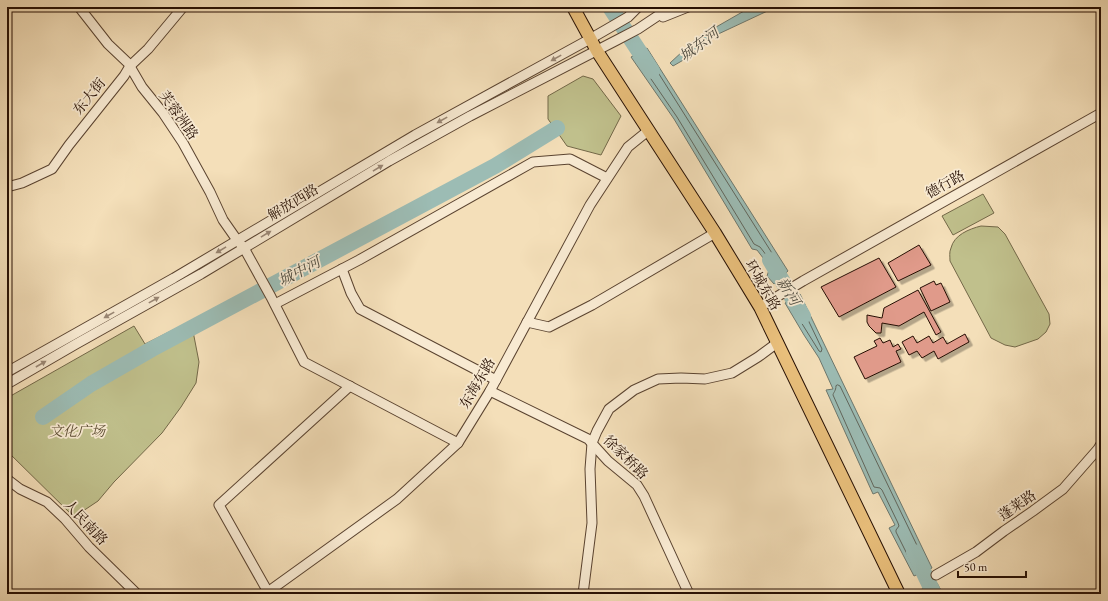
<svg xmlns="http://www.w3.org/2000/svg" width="1108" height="601" font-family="'EB Garamond','Noto Serif SC',serif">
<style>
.green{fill:#c0c08c;stroke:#736848}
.water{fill:#9cbcb4;stroke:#6d776d}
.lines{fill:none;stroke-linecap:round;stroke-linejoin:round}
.shore{stroke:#61665c;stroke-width:1}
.river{stroke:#9cbcb4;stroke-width:16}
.building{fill:#e09a8a;stroke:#260f03;filter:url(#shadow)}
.minor-casing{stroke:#5a4330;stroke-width:11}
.major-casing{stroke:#260f03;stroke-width:14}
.minor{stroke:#f8ead2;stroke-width:9}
.major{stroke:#eac07c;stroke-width:12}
.oneway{fill:#9a8775}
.labels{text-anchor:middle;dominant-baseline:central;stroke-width:3.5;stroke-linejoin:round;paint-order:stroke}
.street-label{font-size:14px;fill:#260f03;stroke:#f8ead2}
.park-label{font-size:14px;font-style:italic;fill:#5c4d33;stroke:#f8ead2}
.water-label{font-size:15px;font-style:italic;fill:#4f4c41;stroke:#f8ead2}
</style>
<defs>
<filter id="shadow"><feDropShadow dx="3.5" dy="3.5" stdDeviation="0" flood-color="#0004"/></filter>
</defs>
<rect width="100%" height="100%" fill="#f4dfb9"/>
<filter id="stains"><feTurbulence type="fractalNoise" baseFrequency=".005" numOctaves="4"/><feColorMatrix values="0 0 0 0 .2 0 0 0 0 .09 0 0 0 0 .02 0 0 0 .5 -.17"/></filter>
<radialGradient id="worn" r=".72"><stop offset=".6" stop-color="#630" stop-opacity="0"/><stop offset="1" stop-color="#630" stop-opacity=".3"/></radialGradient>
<!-- green -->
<g class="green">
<path d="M583 76 593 79 621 116 601 155 567 146 548 119V96Z"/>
<path d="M983 194 994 213 953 235 942 216Z"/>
<path d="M981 226 998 227 1005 234 1049 314 1050 324 1046 332 1038 339 1015 347 1005 345 991 338 950 261C950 257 949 252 951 248 954 235 969 229 981 226Z"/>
<path d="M191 321 199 362 196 383 181 407 162 433 114 482 98 501 74 517 7 451V398L134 326 145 344Z"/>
</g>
<!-- water -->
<g class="water">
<path d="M751 7H776L714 36 699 51 673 66 670 63 697 38Z"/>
<path d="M647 48 788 271 774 284 767 276 770 267 757 250 752 249 674 119 631 57Z"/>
<path d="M800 294 932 568 914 576 889 528 895 525 878 492 873 494 826 390 833 389 819 358 804 335 785 303Z"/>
<path d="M937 583 943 594H922L920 590Z"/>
</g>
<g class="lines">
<!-- shore -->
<g class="shore">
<path d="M645 54 647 55 782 269V271L775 277H773L772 275 774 268V265L760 247 754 244 677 117 638 60V58Z"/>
<path d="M797 300 799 301 822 349 821 352 819 351 791 306 792 303Z"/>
<path d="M838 385 840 386 926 564 925 567 918 570H915L896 532V530L899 526 898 523 882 490 880 488 874 487 833 395C833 393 836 391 836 386Z"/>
</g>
<!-- river -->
<g class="river">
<path d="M610 7 652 71"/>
<path d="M770 260 803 316"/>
<path d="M43 417 91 384 152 349 495 166 557 128"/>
<path d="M914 552 934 594"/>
</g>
</g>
<!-- building -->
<g class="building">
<path d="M919 245 931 265 898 281 888 263Z"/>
<path d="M879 258 896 287 839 317 821 287Z"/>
<path d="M934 281 936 285 941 283 950 302 931 311 920 288Z"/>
<path d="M918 290 941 332 936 335 924 312 899 326 882 323 881 333H876L869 326 867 322V315L882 318 884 308Z"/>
<path d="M965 334 969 342 938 359 934 351 922 358 917 351 909 355 902 342 913 336 917 343 929 336 933 343 943 337 947 344Z"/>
<path d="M880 338 883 343 890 340 893 347 898 344 901 349 896 351 901 362 865 379 854 357 877 346 874 341Z"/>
</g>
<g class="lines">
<!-- minor casing -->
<g class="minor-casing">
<g id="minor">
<path d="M79 7 108 44 128 63 142 87 163 113 183 143 210 192 223 220 237 240 244 248 271 297 304 362 458 443"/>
<path d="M663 17 688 7"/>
<path d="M7 187 22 183 52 169 69 145 124 76 130 66 148 49 183 7"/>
<path d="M342 269 351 293 360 309 496 380"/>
<path d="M275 304 359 260 533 162 570 159 607 178"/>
<path d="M760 307 803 281 1101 113"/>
<path d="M527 322 549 327 592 305 715 233"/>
<path d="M7 372 174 278 415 135 590 39 628 17 638 7"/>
<path d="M7 384 76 344 201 274 389 161 470 116 617 40 638 29 671 7"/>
<path d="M490 391 588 439 608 461 637 485 644 496 689 594"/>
<path d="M7 479 20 489 47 502 65 519 89 547 137 594"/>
<path d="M936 575 976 552 1004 531 1033 511 1063 489 1098 449 1101 444"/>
<path d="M268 592 219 505 350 386"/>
<path d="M265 594 397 499 458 443 490 391 590 205 628 147 649 130"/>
<path d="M583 594 592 523 590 469 592 443 597 431 609 409 634 390 658 379 681 378 705 379 732 373 758 357 777 343"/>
</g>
</g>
<!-- major casing -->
<g class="major-casing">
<path id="major" d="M573 7 597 51 715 233 760 307 899 594"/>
</g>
<!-- minor -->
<use href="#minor" class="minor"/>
<!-- major -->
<use href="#major" class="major"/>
</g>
<!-- one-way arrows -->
<defs><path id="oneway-solid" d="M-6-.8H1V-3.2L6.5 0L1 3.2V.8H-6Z"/></defs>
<g class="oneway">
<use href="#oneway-solid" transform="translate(556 58) rotate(151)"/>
<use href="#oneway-solid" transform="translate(442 120) rotate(151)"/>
<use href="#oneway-solid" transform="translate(378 168) rotate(-31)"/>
<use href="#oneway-solid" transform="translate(266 234) rotate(-31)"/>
<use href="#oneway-solid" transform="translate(221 250) rotate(149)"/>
<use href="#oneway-solid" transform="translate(154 300) rotate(-29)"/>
<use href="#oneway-solid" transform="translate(109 315) rotate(151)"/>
<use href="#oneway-solid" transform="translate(41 364) rotate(-30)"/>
</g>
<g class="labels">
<!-- street labels -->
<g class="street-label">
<text transform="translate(89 96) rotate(-51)">东大街</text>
<text transform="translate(179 115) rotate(55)">芙蓉洲路</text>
<text transform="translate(945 184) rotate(-29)">德行路</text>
<text transform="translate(293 202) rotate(-31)">解放西路</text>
<text transform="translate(763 285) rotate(60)">环城东路</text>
<text transform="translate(477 383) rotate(-60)">东海东路</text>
<text transform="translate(626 457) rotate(44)">徐家桥路</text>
<text transform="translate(1017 505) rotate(-34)">蓬莱路</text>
<text transform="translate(86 522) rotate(47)">人民南路</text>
</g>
<!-- park labels -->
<g class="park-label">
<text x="77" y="431">文化广场</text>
</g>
<!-- water labels -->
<g class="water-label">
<text transform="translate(699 44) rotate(-37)">城东河</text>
<text transform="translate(299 271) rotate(-28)">城中河</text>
<text transform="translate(789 291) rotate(58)">新河</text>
</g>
</g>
<!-- margin -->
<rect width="1108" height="601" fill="none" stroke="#f4dfb9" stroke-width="24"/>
<rect x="8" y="8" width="1092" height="585" fill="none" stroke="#260f03" stroke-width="2"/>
<rect x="12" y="12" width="1084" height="577" fill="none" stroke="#260f03"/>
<!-- scale -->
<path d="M958 571v6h68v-6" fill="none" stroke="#260f03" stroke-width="2"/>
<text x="964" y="571" font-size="12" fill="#260f03" stroke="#f8ead2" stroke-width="3" paint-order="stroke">50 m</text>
<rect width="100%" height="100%" filter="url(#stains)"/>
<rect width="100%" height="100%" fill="url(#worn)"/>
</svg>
